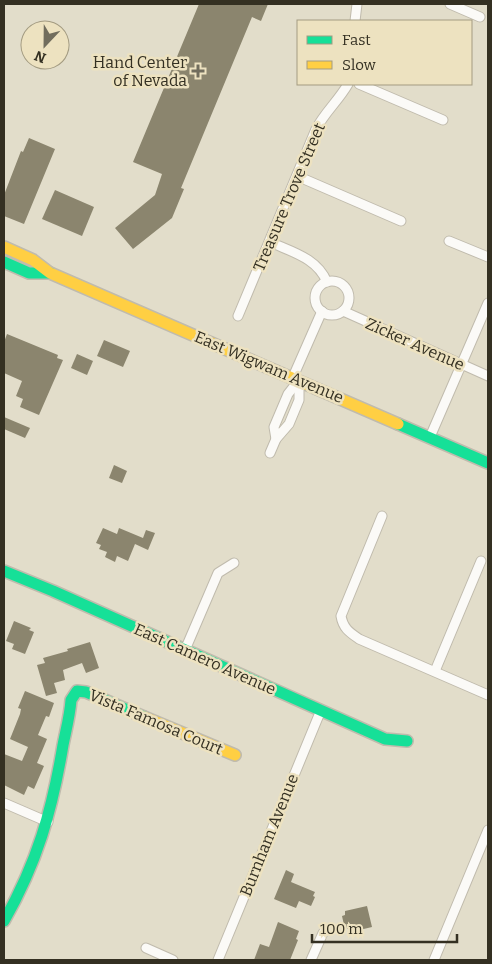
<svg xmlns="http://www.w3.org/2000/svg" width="492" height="964" font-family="Bitter,serif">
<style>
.building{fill:#8b856e}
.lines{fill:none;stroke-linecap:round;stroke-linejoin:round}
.street-casing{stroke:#c0bbad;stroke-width:11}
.fast-casing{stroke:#c0bbad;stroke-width:14}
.slow-casing{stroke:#c0bbad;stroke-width:14}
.street{stroke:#fbfaf7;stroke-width:9}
.fast{stroke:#16e098;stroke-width:11}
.slow{stroke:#ffcf43;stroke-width:11}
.poi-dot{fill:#716d5d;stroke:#ede2c0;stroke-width:2}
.labels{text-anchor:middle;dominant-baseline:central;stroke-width:5;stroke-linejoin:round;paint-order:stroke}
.poi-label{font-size:16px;fill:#343022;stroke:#ede2c0;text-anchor:end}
.street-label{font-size:16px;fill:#343022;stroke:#ede2c0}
</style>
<rect width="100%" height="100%" fill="#e2ddca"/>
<!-- building -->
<g class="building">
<path d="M199 4H268L261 21 252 17 181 188 184 189 172 218 133 249 115 228 155 195 162 174 133 162Z"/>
<path d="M29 138 55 149 24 224 4 216V195L21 151 23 152Z"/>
<path d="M55 190 94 207 82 236 42 219Z"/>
<path d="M7 334 58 355 57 358 63 360 39 415 20 407 23 399 16 396 22 381 4 373V342Z"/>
<path d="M104 340 130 351 123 367 97 356Z"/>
<path d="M77 354 93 361 87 375 71 368Z"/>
<path d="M4 417 30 428 25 438 4 429Z"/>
<path d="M114 465 127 471 122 483 109 478Z"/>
<path d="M103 528 117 534 119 528 143 538 146 530 155 533 148 550 135 544 128 561 117 556 115 562 105 557 107 552 99 549 101 545 96 543Z"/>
<path d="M14 621 31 628 29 630 34 632 25 654 12 649 14 644 6 641Z"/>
<path d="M90 642 99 668 86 673 82 663 63 670 65 680 54 683 57 693 46 696 37 665 45 663 43 658 68 651 67 649Z"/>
<path d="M25 691 54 703 49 717 46 716 38 735 47 739 37 763 44 766 34 789 28 786 24 795 4 785V754L22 761 28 747 10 739 20 714 21 709 18 708Z"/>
<path d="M286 870 294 874 291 882 315 892 313 896 315 897 311 906 299 901 296 908 274 899Z"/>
<path d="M367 906 372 927 351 932 350 928 347 929 346 924 344 925 342 916 345 915V911Z"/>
<path d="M278 922 299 931 296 939 298 940 290 960H254L260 944 269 947Z"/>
</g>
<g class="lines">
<!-- street casing -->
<g class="street-casing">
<g id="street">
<path d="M450 4 480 17"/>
<path d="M355 21 357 4"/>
<path d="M359 84 443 120"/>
<path d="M297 176 401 221"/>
<path d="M449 241 488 257"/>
<path d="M270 242C292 252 317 258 327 282"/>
<circle cx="332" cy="298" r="17"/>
<path d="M343 311 488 376"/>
<path d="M238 316 316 129C325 112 339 100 348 84"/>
<path d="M293 377 322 311"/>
<path d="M430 437 488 303"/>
<path d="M276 439 274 427 288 394 299 380"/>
<path d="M270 453 276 439 289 424 299 400V380"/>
<path d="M382 516 341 616C343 628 349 632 359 639L488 695"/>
<path d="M185 650 218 573 234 563"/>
<path d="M435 671 481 561"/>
<path d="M4 803 48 822"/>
<path d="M146 948 173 960"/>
<path d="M218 960 321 710"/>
<path d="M311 960 323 933"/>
<path d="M434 960 488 830"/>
</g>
</g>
<!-- fast casing -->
<g class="fast-casing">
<g id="fast">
<path d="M4 262 29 273H50"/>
<path d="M398 424 488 463"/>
<path d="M4 571 53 591 385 739 407 741"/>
<path d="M4 921C37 863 52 811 63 745 66 730 70 715 71 700L77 691 86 692 144 717"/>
</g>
</g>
<!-- slow casing -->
<g class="slow-casing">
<g id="slow">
<path d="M4 247 33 260 50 273 398 424"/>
<path d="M144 717 235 755"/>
</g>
</g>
<!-- street -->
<use href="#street" class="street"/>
<!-- fast -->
<use href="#fast" class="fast"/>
<!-- slow -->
<use href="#slow" class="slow"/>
</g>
<!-- markers -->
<path class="poi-dot" d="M195.5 63.5h5v5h5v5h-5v5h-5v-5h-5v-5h5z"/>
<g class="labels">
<!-- poi labels -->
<g class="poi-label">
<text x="187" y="62">Hand Center<tspan x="187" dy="18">of Nevada</tspan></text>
</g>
<!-- street labels -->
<g class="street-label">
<text transform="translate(289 197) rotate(-67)">Treasure Trove Street</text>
<text transform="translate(415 344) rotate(24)">Zicker Avenue</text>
<text transform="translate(269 367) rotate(23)">East Wigwam Avenue</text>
<text transform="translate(205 659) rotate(24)">East Camero Avenue</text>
<text transform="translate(156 722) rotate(23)">Vista Famosa Court</text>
<text transform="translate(269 835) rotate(-68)">Burnham Avenue</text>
</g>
</g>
<!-- border -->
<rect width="492" height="964" fill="none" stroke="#343022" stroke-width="10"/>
<!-- legend -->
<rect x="297" y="20" width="175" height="65" fill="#ede2c0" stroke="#a39b81"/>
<rect x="307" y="36" width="25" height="8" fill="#16e098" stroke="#a39b81"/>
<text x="342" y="45" font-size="15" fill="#343022">Fast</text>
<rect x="307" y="61" width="25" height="8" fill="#ffcf43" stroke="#a39b81"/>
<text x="342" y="70" font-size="15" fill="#343022">Slow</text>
<!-- north arrow -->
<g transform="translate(45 45) rotate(202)"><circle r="24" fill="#ede2c0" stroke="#a39b81"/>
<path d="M0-4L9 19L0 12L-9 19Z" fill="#716d5d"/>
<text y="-8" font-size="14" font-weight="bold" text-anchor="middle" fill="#343022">N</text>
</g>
<!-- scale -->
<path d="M312 934v8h145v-8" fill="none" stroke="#343022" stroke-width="2.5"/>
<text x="320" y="934" font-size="15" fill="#343022" stroke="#ede2c0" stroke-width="4" paint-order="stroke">100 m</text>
</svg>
